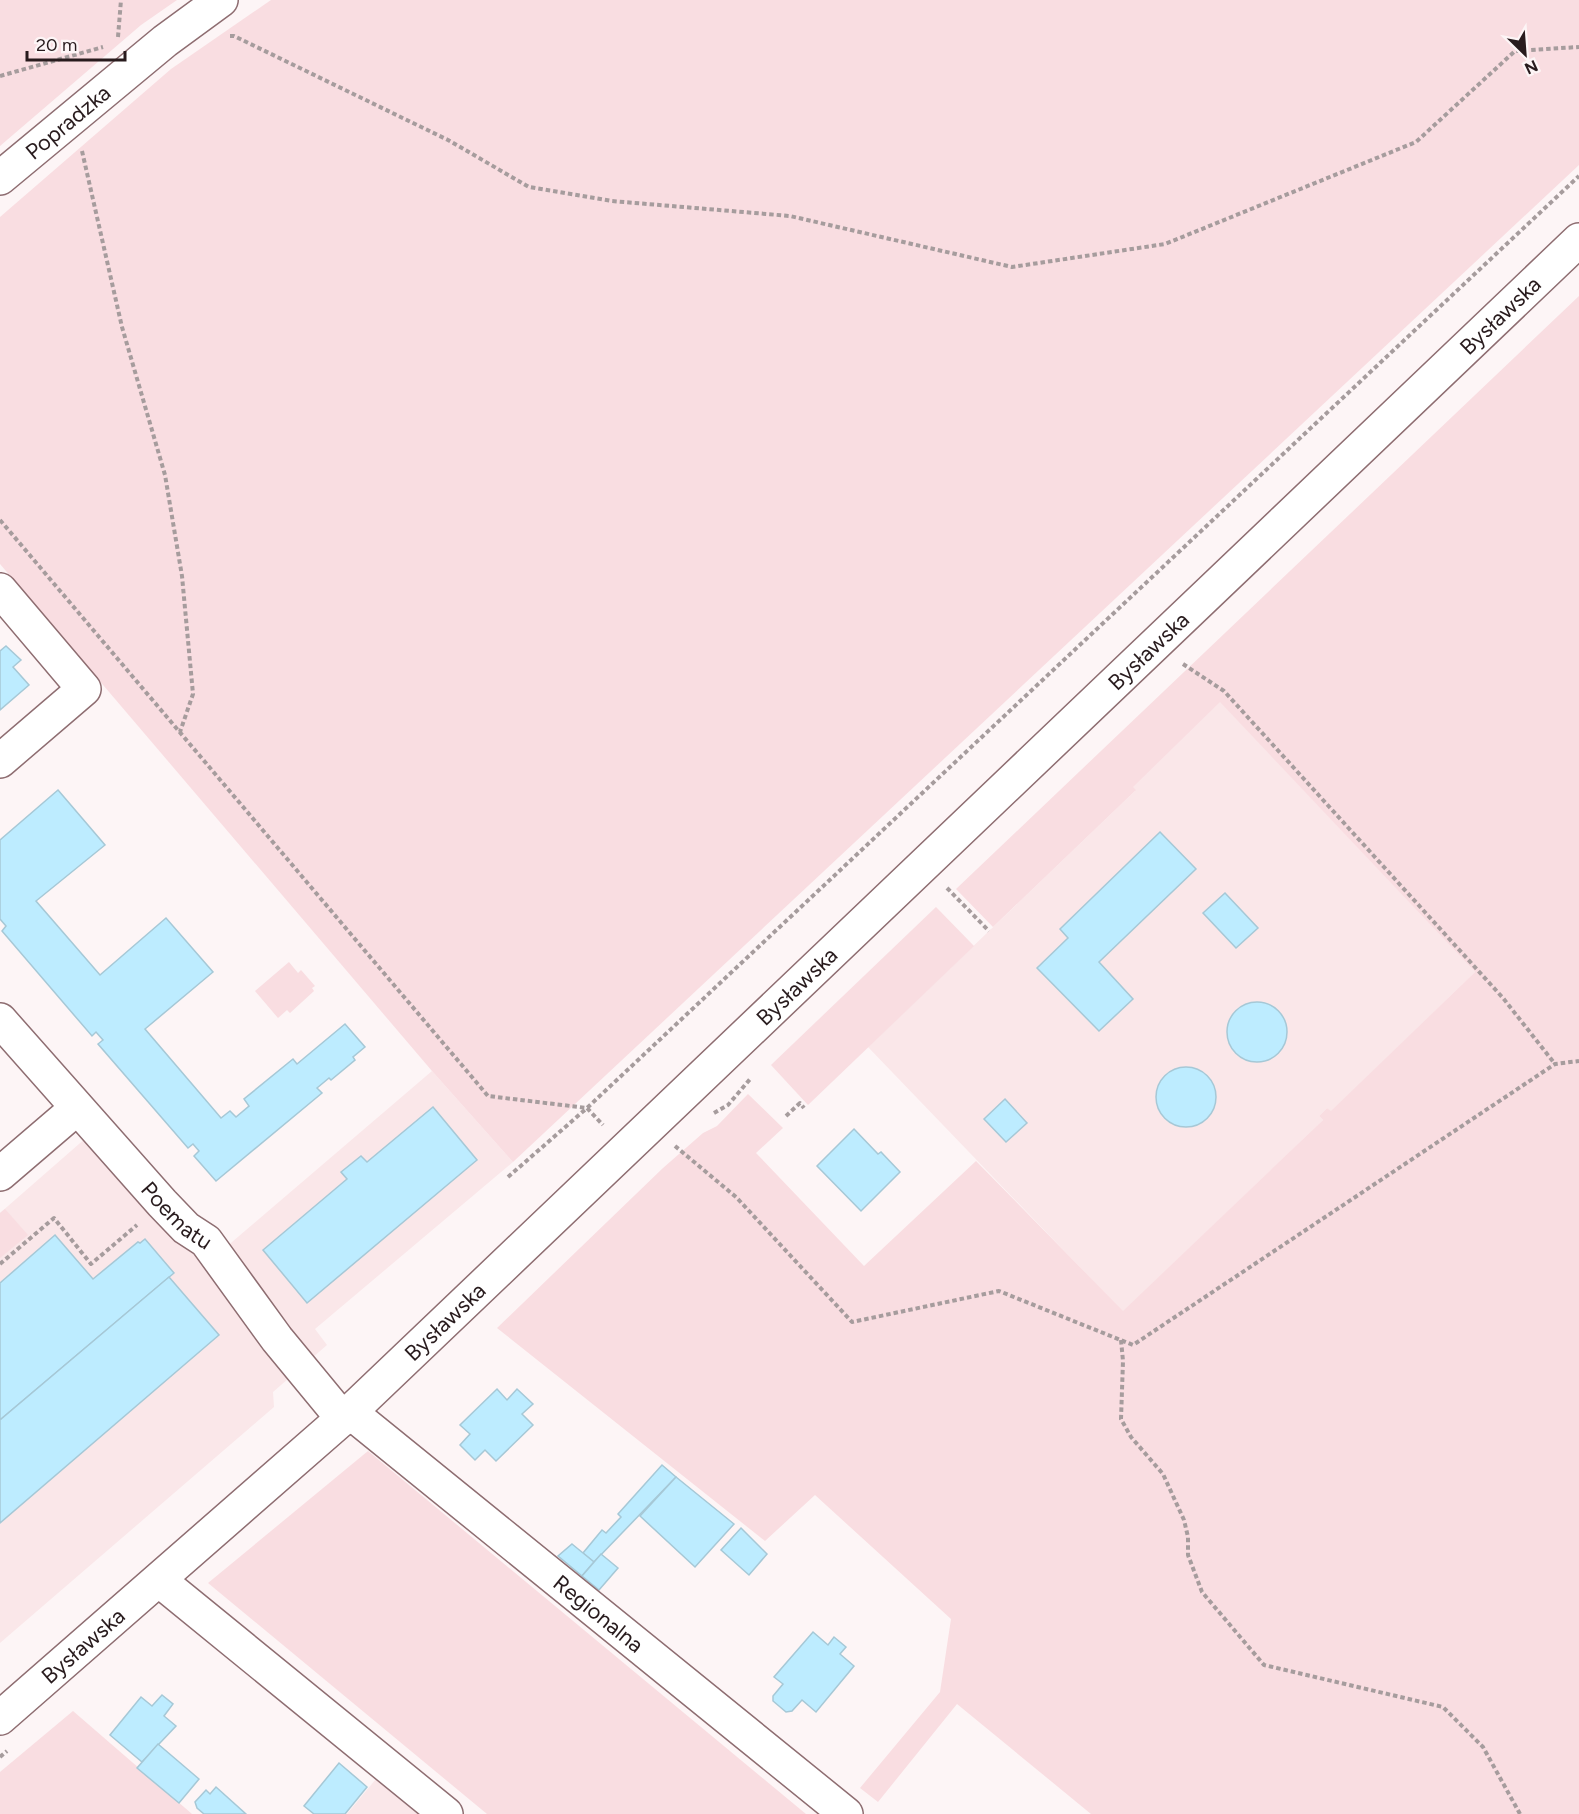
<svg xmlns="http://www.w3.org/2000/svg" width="1579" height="1814" font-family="Figtree,sans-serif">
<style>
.built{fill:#fae7e9}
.green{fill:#f9dde1}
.building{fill:#bdecff;stroke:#a6c8d6;stroke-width:1.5}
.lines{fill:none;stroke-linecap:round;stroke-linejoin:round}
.minor-casing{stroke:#8e6d71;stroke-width:36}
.path{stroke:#a69c9d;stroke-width:4;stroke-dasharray:4.5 3;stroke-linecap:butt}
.minor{stroke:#fff;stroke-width:33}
.labels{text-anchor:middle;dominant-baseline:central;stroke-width:4.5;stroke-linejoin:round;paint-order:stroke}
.street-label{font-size:22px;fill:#281b1d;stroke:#fdf5f6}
</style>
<rect width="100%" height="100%" fill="#fdf5f6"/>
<!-- built -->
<g class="built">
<path d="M1220 701 1475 972 1331 1112 1327 1108 1319 1116 1323 1120 1123 1312 868 1047 1135 791 1132 787Z"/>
<path d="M432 1071 513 1162 315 1329 327 1345 273 1392 274 1407 0 1643V1213L87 1137 211 1262 232 1242Z"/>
<path d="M376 1779 419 1814H347Z"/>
</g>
<!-- green -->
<g class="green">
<path d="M0 0H177L141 25 0 146Z"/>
<path d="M271 0H1579V165L513 1162 432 1071 0 564V217L171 69Z"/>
<path d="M1579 296V1814H1091L957 1704 878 1802 860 1788 940 1692 951 1619 815 1495 765 1541 497 1328 663 1168 703 1133 717 1126 748 1094 783 1128 756 1153 864 1266 976 1161 1123 1311 1323 1120 1319 1116 1327 1108 1331 1111 1475 972 1220 702 1133 787 1136 790 993 927 956 889Z"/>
<path d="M936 907 974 946 808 1105 771 1065Z"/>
<path d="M289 962 298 973 301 970 315 986 312 988 314 991 290 1013 287 1010 278 1018 255 991Z"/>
<path d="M5 1209 28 1235 0 1258V1213Z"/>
<path d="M368 1451 806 1814H487L208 1583Z"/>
<path d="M73 1711 192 1814H0V1772Z"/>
</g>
<!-- building -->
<g class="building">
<path d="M6 646 21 660 13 667 29 685 0 710V651Z"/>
<path d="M58 790 105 845 36 901 100 975 166 918 213 972 145 1029 221 1118 230 1111 236 1117 249 1106 244 1099 293 1059 297 1064 345 1024 365 1047 353 1057 355 1060 331 1080 329 1078 317 1088 322 1093 216 1181 194 1156 199 1151 193 1144 188 1148 98 1044 103 1040 96 1032 92 1036 2 931 6 926 0 919V840Z"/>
<path d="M1160 832 1196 869 1099 962 1133 999 1099 1031 1037 968 1068 938 1060 929Z"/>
<path d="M1225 893 1258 928 1236 948 1203 913Z"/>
<circle cx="1257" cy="1032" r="30"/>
<circle cx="1186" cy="1097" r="30"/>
<path d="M1005 1099 1027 1123 1006 1142 984 1119Z"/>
<path d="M433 1107 477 1160 307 1303 263 1250 347 1179 341 1172 361 1156 367 1162Z"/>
<path d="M854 1129 878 1154 881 1152 900 1172 861 1211 817 1166Z"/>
<path d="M55 1235 93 1279 138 1242 140 1243 145 1239 174 1273 0 1420V1283Z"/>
<path d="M169 1277 219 1335 0 1523V1420Z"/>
<path d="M497 1389 507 1400 517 1389 533 1404 522 1414 533 1425 496 1461 485 1450 475 1460 460 1445 470 1434 460 1425Z"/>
<path d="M662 1465 676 1477 594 1562 583 1553 602 1530 606 1533 621 1517 618 1514Z"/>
<path d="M676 1477 734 1524 695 1567 640 1516Z"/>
<path d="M741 1528 767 1554 749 1575 721 1550Z"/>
<path d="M572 1544 594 1562 582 1576 558 1556Z"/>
<path d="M601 1554 618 1568 599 1590 582 1576Z"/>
<path d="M813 1632 828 1645 834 1637 846 1647 840 1654 854 1666 816 1712 802 1700 792 1711 786 1712 773 1701V1696L783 1684 774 1677Z"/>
<path d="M162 1695 173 1704 164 1716 176 1726 142 1762 110 1735 141 1697 152 1706Z"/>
<path d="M158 1744 199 1779 179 1803 137 1768Z"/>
<path d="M339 1763 367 1787 345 1814H314L304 1806Z"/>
<path d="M216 1787 246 1814H204L197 1808 195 1802 206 1790 210 1794Z"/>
</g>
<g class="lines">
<!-- minor casing -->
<g class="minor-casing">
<g id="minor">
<path id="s1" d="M0 178 165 41 221 0"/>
<path d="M0 590 84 689 0 761"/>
<path id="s2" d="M0 1020 162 1203 186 1228 206 1241 277 1339 343 1419"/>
<path d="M0 1174 77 1108"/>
<path id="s3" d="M350 1412 846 1814"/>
<path d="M159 1580 446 1814"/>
<path id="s4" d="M0 1718 350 1412 1579 240"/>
</g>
</g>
<!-- path -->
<g class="path">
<path d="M230 36H234L448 140 529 187 612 201 790 216 1012 267 1165 244 1416 142 1515 51 1579 47"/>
<path d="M118 37 121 0"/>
<path d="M0 76 103 47"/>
<path d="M82 151 122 327 165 475 182 576 193 694 180 732"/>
<path d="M0 520 488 1096 587 1108 1579 176"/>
<path d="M1183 664 1224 691 1503 998 1555 1064"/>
<path d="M947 888 989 931"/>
<path d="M714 1113 728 1105 751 1078"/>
<path d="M786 1116 800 1103 804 1108"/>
<path d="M675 1146 736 1197 852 1322 999 1291 1133 1345 1555 1064 1579 1061"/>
<path d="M508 1177 587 1108 603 1125"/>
<path d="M0 1264 54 1218 91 1264 137 1225"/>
<path d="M1121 1340 1123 1361 1121 1419 1131 1437 1163 1474 1184 1520 1188 1537V1555L1202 1592 1264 1665 1443 1707 1483 1747 1520 1814"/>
<path d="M0 1757 7 1751"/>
</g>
<!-- minor -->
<use href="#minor" class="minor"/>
</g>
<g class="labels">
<!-- street labels -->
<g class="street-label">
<text stroke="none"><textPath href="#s1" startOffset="88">Popradzka</textPath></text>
<text stroke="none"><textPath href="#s4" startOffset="2054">Bysławska</textPath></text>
<text stroke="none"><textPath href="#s4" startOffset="1568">Bysławska</textPath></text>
<text stroke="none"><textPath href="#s4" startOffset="1082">Bysławska</textPath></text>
<text stroke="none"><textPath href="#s2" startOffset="264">Poematu</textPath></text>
<text stroke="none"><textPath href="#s4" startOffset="596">Bysławska</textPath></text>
<text stroke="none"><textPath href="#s3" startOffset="320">Regionalna</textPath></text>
<text stroke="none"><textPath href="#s4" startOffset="110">Bysławska</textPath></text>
</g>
</g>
<!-- north arrow -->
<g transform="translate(1525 54) rotate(155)" stroke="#fdf5f6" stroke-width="4.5" paint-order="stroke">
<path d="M0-4.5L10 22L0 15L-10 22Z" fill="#281b1d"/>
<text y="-9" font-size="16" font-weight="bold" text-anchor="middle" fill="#281b1d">N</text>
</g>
<!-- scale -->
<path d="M27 51v9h98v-9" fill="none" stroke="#281b1d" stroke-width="3"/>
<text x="36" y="51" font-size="18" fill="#281b1d" stroke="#fdf5f6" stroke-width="4.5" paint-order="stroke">20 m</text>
</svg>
